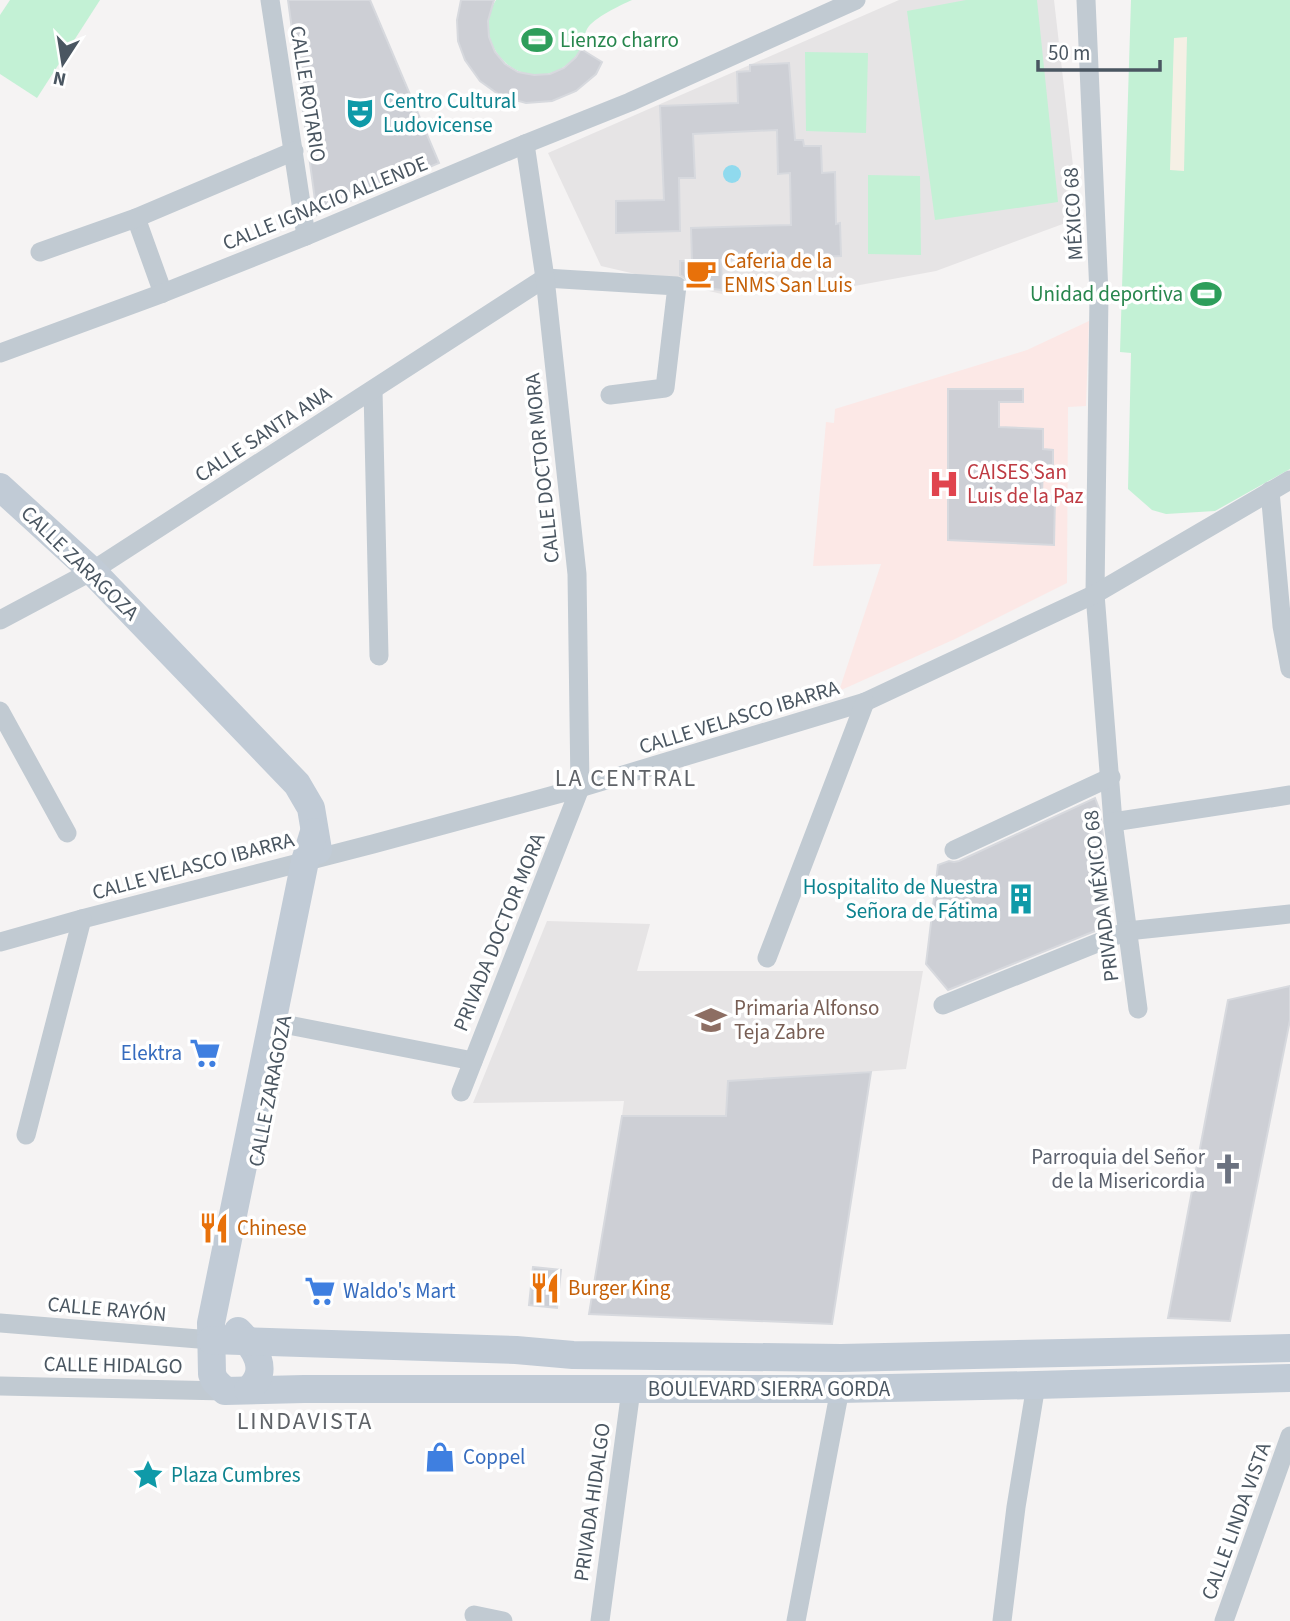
<svg xmlns="http://www.w3.org/2000/svg" width="1290" height="1621" font-family="'Source Sans 3',sans-serif">
<style>
.education{fill:#e6e4e5}
.medical{fill:#fce8e6}
.green{fill:#c3f1d5}
.sand{fill:#f5f0e5}
.water{fill:#90daee}
.building{fill:#cdcfd5;stroke:#d7d9de;stroke-width:2}
.lines{fill:none;stroke-linecap:round;stroke-linejoin:round}
.street{stroke:#c1cad2;stroke-width:19}
.secondary{stroke:#c1cbd6;stroke-width:28}
.labels{text-anchor:middle;dominant-baseline:central;stroke-width:7;stroke-linejoin:round;paint-order:stroke}
.leisure-label{font-size:21px;fill:#27864d;stroke:#fff;text-anchor:start}
.street-label{font-size:21px;fill:#4a5661;stroke:#fff}
.culture-label{font-size:21px;fill:#0d838f;stroke:#fff;text-anchor:start}
.food-label{font-size:21px;fill:#c56008;stroke:#fff;text-anchor:start}
.health-label{font-size:21px;fill:#be3a42;stroke:#fff;text-anchor:start}
.education-label{font-size:21px;fill:#785e54;stroke:#fff;text-anchor:start}
.shop-label{font-size:21px;fill:#366cbe;stroke:#fff;text-anchor:start}
.worship-label{font-size:21px;fill:#5b616d;stroke:#fff;text-anchor:end}
.quarter-label{font-size:24px;letter-spacing:2px;fill:#5f6368;stroke:#fff}
</style>
<rect width="100%" height="100%" fill="#f5f3f3"/>
<!-- education -->
<g class="education">
<path d="M899 0H1054L1079 218 936 271 849 287 726 295 601 266 548 153Z"/>
<path d="M547 921 650 924 637 971H923L906 1069 728 1081 726 1116H622L624 1101 473 1103Z"/>
</g>
<!-- medical -->
<path class="medical" d="M1089 321 1086 406 1068 407 1067 583 955 639 839 691 881 564 813 566 826 422 834 423 835 409 1027 350Z"/>
<!-- green -->
<g class="green">
<path d="M10 0H100L37 98 0 74V15Z"/>
<path d="M496 0H632C621 5 593 18 587 29 585 32 585 36 584 39 583 46 579 53 574 58 548 87 504 77 491 41 486 28 488 12 496 0Z"/>
<path d="M966 0H1037L1058 202 935 220 907 11Z"/>
<path d="M1131 0H1290V469L1215 511 1166 514 1152 510 1128 489 1131 353 1120 352Z"/>
<path d="M805 52 868 53 866 133 806 131Z"/>
<path d="M868 175 920 176 921 255 868 254Z"/>
</g>
<!-- sand -->
<path class="sand" d="M1187 37 1184 171 1170 170 1174 38Z"/>
<!-- water -->
<circle class="water" cx="732" cy="174" r="9"/>
<!-- building -->
<g class="building">
<path d="M288 0H370L439 163 317 215Z"/>
<path d="M461 0H494L488 21 489 37 495 52 505 64 518 72 534 75 550 74 564 68 576 57 581 49 602 62 596 74 576 91 552 101 526 103 501 96 480 81 465 60 458 41 457 20Z"/>
<path d="M789 63 795 140H803L804 146H821L822 173 835 172 836 224 840 223 841 256 721 260 722 290 689 286 688 280 680 275V261H692L691 228 791 225 790 173 778 174 777 130 693 134 695 178H679L680 231 616 233V201L664 200 660 106 738 103 737 72 750 71V65Z"/>
<path d="M948 389H1023V402H999V427L1043 429V449L1053 450V465H1043L1042 495 1055 496 1054 545 948 540Z"/>
<path d="M1095 798 1100 811 1106 860 1110 925 948 990 926 964 938 865 949 861 954 862 959 861Z"/>
<path d="M1290 986V1020L1230 1321 1168 1318 1228 1000Z"/>
<path d="M871 1072 832 1324 589 1314 622 1116H726L728 1081Z"/>
<path d="M533 1267 561 1270 557 1308 529 1305Z"/>
</g>
<g class="lines">
<!-- street -->
<g class="street">
<path d="M270 0 306 236"/>
<path d="M1086 0 1099 294 1095 594 1113 822 1138 1009"/>
<path d="M136 218 163 293"/>
<path d="M40 252 136 218 294 151"/>
<path d="M0 353 163 293 306 236 525 144 630 102 856 0"/>
<path d="M373 390 379 656"/>
<path d="M1270 491 1282 626 1290 669"/>
<path d="M0 620 92 571 545 278 677 286 665 388 610 395"/>
<path d="M0 711 67 833"/>
<path d="M1113 822 1290 795"/>
<path d="M954 850 1111 777"/>
<path d="M0 942 82 919 373 844 580 788 865 702 1095 594 1290 480"/>
<path d="M767 958 865 702"/>
<path d="M943 1005 1127 931 1290 914"/>
<path d="M283 1024 473 1061"/>
<path d="M461 1092 580 788 577 574 545 278 525 144"/>
<path d="M26 1135 82 919"/>
<path d="M0 1323 211 1340"/>
<path d="M0 1386 225 1391"/>
<path d="M474 1615 503 1621"/>
<path d="M600 1621 631 1390"/>
<path d="M796 1621 840 1389"/>
<path d="M1002 1621 1016 1507 1036 1385"/>
<path d="M1224 1621 1290 1436"/>
</g>
<!-- secondary -->
<g class="secondary">
<path d="M0 487 92 571 297 784 311 808 318 850"/>
<path d="M314 832 305 861 211 1323 212 1374 215 1381 225 1391 304 1389H840L1036 1385 1290 1378"/>
<path d="M238 1331C255 1348 271 1370 248 1390"/>
<path d="M211 1340 516 1350 573 1355 841 1358 1290 1348"/>
</g>
</g>
<!-- icons -->
<defs>
<g id="stadium-bare" transform="scale(2.415)"><path d="M0-5a6.5 5 0 1 0 0 10a6.5 5 0 1 0 0-10ZM-3.5-1.8h7v3.6h-7Z" fill="#2e9e5b" stroke="#fff" stroke-width="2.5" paint-order="stroke"/></g>
<g id="theatre-bare" transform="scale(2.415)"><path d="M-5-5.5Q0-4 5-5.5V0Q5 5 0 6Q-5 5-5 0ZM-3.3-2.5H-1v1.5H-3.3ZM1-2.5H3.3v1.5H1ZM-2.8 1Q0 5.5 2.8 1Z" fill="#0f9aa8" stroke="#fff" stroke-width="2.5" paint-order="stroke"/></g>
<g id="cafe-bare" transform="scale(2.415)"><path d="M-5.5-4.5H6V0H3Q3 3.5 0 3.5H-2.5Q-5.5 3.5-5.5 0ZM3-3.2v2h1.7v-2ZM-6 4.5H4V6H-6Z" fill="#e8710a" stroke="#fff" stroke-width="2.5" paint-order="stroke"/></g>
<g id="hospital-bare" transform="scale(2.415)"><path d="M-5-5h3v3.5h4V-5h3V5h-3V1.5h-4V5h-3Z" fill="#e0444e" stroke="#fff" stroke-width="2.5" paint-order="stroke"/></g>
<g id="building-bare" transform="scale(2.415)"><path d="M-4-6H4V6H1V3H-1V6H-4ZM-2.5-4.3h1.7v1.8h-1.7ZM.8-4.3h1.7v1.8H.8ZM-2.5-1h1.7V.8h-1.7ZM.8-1h1.7V.8H.8Z" fill="#0f9aa8" stroke="#fff" stroke-width="2.5" paint-order="stroke"/></g>
<g id="school-bare" transform="scale(2.415)"><path d="M0-5L7-2L0 1L-7-2ZM-4 1L0 2.5L4 1V4Q0 6-4 4Z" fill="#8d6e63" stroke="#fff" stroke-width="2.5" paint-order="stroke"/></g>
<g id="supermarket-bare" transform="scale(2.415)"><path d="M-6-5.5h2.5l.6 2H6L4.5 2H-2.5L-4.4-4H-6ZM-1.5 3.2a1.3 1.3 0 1 0 .1 0ZM3 3.2a1.3 1.3 0 1 0 .1 0Z" fill="#3f7fe0" stroke="#fff" stroke-width="2.5" paint-order="stroke"/></g>
<g id="church-bare" transform="scale(2.415)"><path d="M-1.2-6h2.4v3.5h3.3v2.4h-3.3V6h-2.4V-.1h-3.3v-2.4h3.3Z" fill="#6b7280" stroke="#fff" stroke-width="2.5" paint-order="stroke"/></g>
<g id="restaurant-bare" transform="scale(2.415)"><path d="M-5-6h1v4h1v-4h1v4h1v-4h1v5L-1.5 .5V6h-2V.5L-5-1ZM5-6V6H3V1.5H1.5Q1.5-4 5-6Z" fill="#e8710a" stroke="#fff" stroke-width="2.5" paint-order="stroke"/></g>
<g id="shop-bare" transform="scale(2.415)"><path d="M-5-2.5h2.3a2.7 3.5 0 0 1 5.4 0H5L5.5 6h-11ZM-1.5-2.5h3a1.5 2.3 0 0 0-3 0Z" fill="#3f7fe0" stroke="#fff" stroke-width="2.5" paint-order="stroke"/></g>
<g id="sight-bare" transform="scale(2.415)"><path d="M0-6L1.8-2.2L6-1.7L2.9 1.2L3.7 5.4L0 3.3L-3.7 5.4L-2.9 1.2L-6-1.7L-1.8-2.2Z" fill="#0f9aa8" stroke="#fff" stroke-width="2.5" paint-order="stroke"/></g>
</defs>
<g fill-rule="evenodd">
<use href="#stadium-bare" x="537" y="40"/>
<use href="#theatre-bare" x="360" y="113"/>
<use href="#cafe-bare" x="701" y="273"/>
<use href="#stadium-bare" x="1206" y="294"/>
<use href="#hospital-bare" x="944" y="484"/>
<use href="#building-bare" x="1021" y="899"/>
<use href="#school-bare" x="711" y="1020"/>
<use href="#supermarket-bare" x="205" y="1053"/>
<use href="#church-bare" x="1228" y="1169"/>
<use href="#restaurant-bare" x="214" y="1228"/>
<use href="#restaurant-bare" x="545" y="1288"/>
<use href="#supermarket-bare" x="320" y="1291"/>
<use href="#shop-bare" x="440" y="1457"/>
<use href="#sight-bare" x="148" y="1475"/>
</g>
<g class="labels">
<!-- leisure labels -->
<g class="leisure-label">
<text x="560" y="40">Lienzo charro</text>
<text x="1183" y="294" text-anchor="end">Unidad deportiva</text>
</g>
<!-- street labels -->
<g class="street-label">
<text transform="translate(308 94) rotate(81)">CALLE ROTARIO</text>
<text transform="translate(325 203) rotate(-22)">CALLE IGNACIO ALLENDE</text>
<text transform="translate(1073 214) rotate(-93)">MÉXICO 68</text>
<text transform="translate(263 434) rotate(-33)">CALLE SANTA ANA</text>
<text transform="translate(542 468) rotate(-96)">CALLE DOCTOR MORA</text>
<text transform="translate(80 563) rotate(44)">CALLE ZARAGOZA</text>
<text transform="translate(739 717) rotate(-17)">CALLE VELASCO IBARRA</text>
<text transform="translate(193 866) rotate(-15)">CALLE VELASCO IBARRA</text>
<text transform="translate(1101 896) rotate(-97)">PRIVADA MÉXICO 68</text>
<text transform="translate(499 932) rotate(-68)">PRIVADA DOCTOR MORA</text>
<text transform="translate(270 1091) rotate(-79)">CALLE ZARAGOZA</text>
<text transform="translate(107 1309) rotate(5)">CALLE RAYÓN</text>
<text transform="translate(113 1365) rotate(1)">CALLE HIDALGO</text>
<text x="769" y="1389">BOULEVARD SIERRA GORDA</text>
<text transform="translate(592 1502) rotate(-82)">PRIVADA HIDALGO</text>
<text transform="translate(1236 1521) rotate(-70)">CALLE LINDA VISTA</text>
</g>
<!-- culture labels -->
<g class="culture-label">
<text x="383" y="101">Centro Cultural<tspan x="383" dy="24">Ludovicense</tspan></text>
<text x="998" y="887" text-anchor="end">Hospitalito de Nuestra<tspan x="998" dy="24">Señora de Fátima</tspan></text>
<text x="171" y="1475">Plaza Cumbres</text>
</g>
<!-- food labels -->
<g class="food-label">
<text x="724" y="261">Caferia de la<tspan x="724" dy="24">ENMS San Luis</tspan></text>
<text x="237" y="1228">Chinese</text>
<text x="568" y="1288">Burger King</text>
</g>
<!-- health labels -->
<g class="health-label">
<text x="967" y="472">CAISES San<tspan x="967" dy="24">Luis de la Paz</tspan></text>
</g>
<!-- education labels -->
<g class="education-label">
<text x="734" y="1008">Primaria Alfonso<tspan x="734" dy="24">Teja Zabre</tspan></text>
</g>
<!-- shop labels -->
<g class="shop-label">
<text x="182" y="1053" text-anchor="end">Elektra</text>
<text x="343" y="1291">Waldo's Mart</text>
<text x="463" y="1457">Coppel</text>
</g>
<!-- worship labels -->
<g class="worship-label">
<text x="1205" y="1157">Parroquia del Señor<tspan x="1205" dy="24">de la Misericordia</tspan></text>
</g>
<!-- quarter labels -->
<g class="quarter-label">
<text x="626" y="778">LA CENTRAL</text>
<text x="305" y="1421">LINDAVISTA</text>
</g>
</g>
<!-- north arrow -->
<g transform="translate(63 63) rotate(192)" stroke="#ffffff" stroke-width="5" paint-order="stroke">
<path d="M0-5L12 26L0 18L-12 26Z" fill="#4a5661"/>
<text y="-10" font-size="19" font-weight="bold" text-anchor="middle" fill="#4a5661">N</text>
</g>
<!-- scale -->
<path d="M1038 60v10h122v-10" fill="none" stroke="#4a5661" stroke-width="3.5"/>
<text x="1048" y="60" font-size="21" fill="#4a5661" stroke="#ffffff" stroke-width="5" paint-order="stroke">50 m</text>
</svg>
